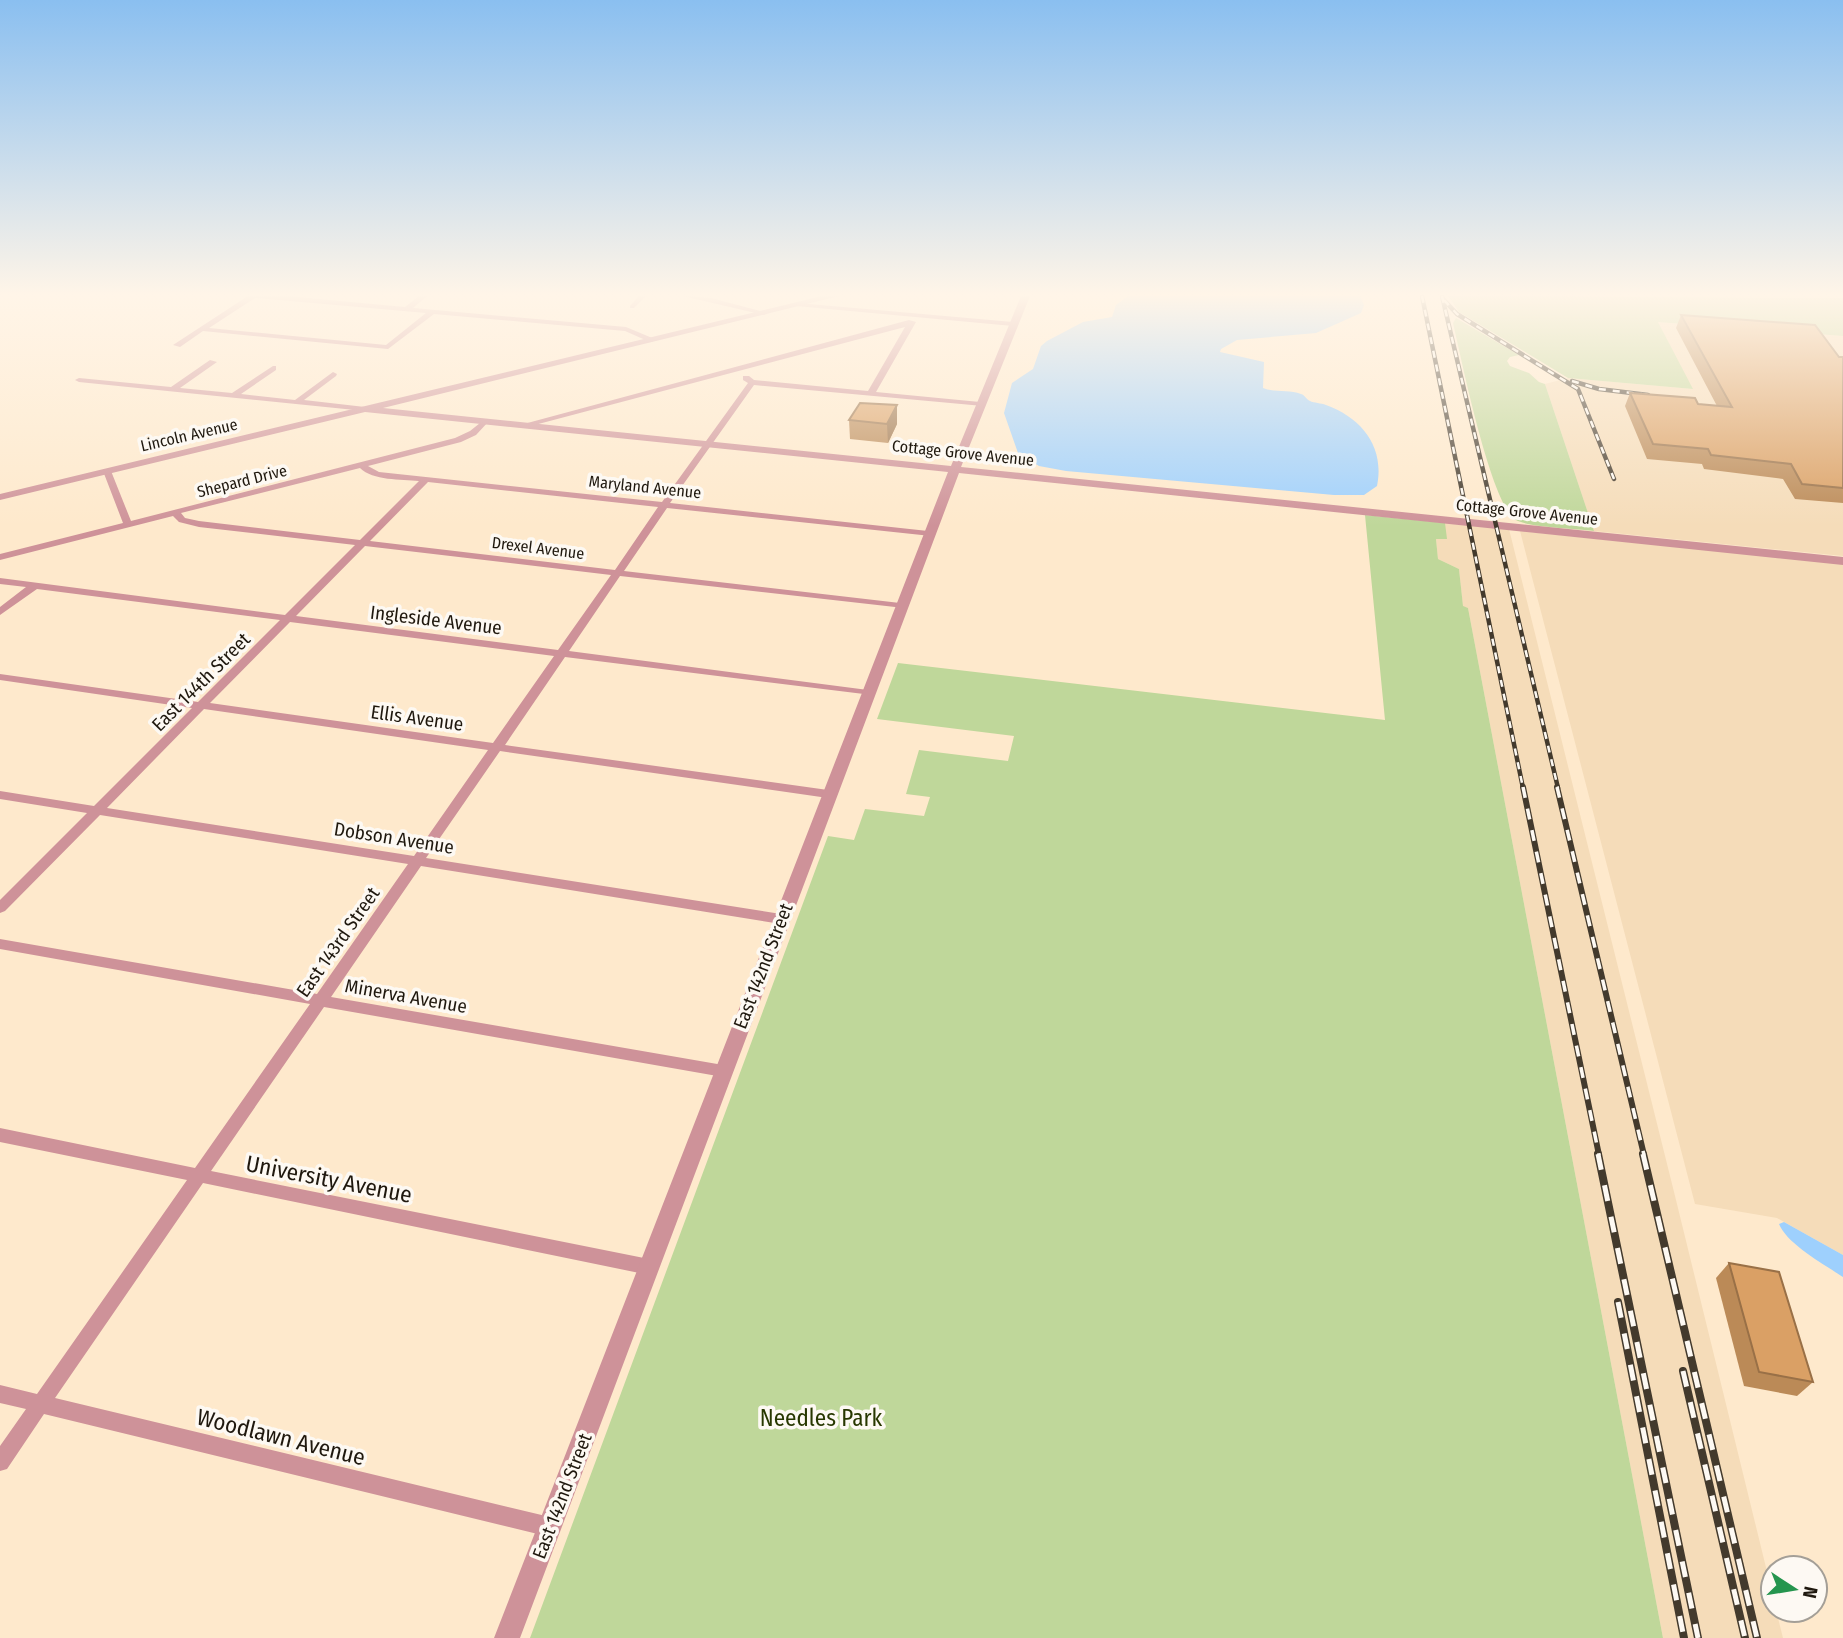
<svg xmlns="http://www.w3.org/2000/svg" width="1843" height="1638" font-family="'Fira Sans Condensed',sans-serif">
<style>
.built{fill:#f5dcb9}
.green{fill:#bfd79a}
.water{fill:#9ed0fd}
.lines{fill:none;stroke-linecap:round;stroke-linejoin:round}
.minor{fill:#ce9299;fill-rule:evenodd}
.tertiary{fill:#ce9299;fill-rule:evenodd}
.rail-far2-casing{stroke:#433a2d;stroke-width:4.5}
.rail-far1-casing{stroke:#433a2d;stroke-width:6}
.rail-casing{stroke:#433a2d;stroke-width:8}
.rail-far2{stroke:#fdf9f3;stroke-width:2.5;stroke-dasharray:7;stroke-linecap:butt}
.rail-far1{stroke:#fdf9f3;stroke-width:3.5;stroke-dasharray:11;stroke-linecap:butt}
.rail{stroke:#fdf9f3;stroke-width:5;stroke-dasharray:16;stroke-linecap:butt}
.wall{fill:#bb8a57}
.shaded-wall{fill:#997047}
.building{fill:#daa065;stroke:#997047;stroke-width:2}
.labels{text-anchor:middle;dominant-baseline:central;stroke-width:7;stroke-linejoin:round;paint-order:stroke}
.far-street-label{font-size:16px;fill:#1f180e;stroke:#fdf9f3}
.street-label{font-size:19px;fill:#1f180e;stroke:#fdf9f3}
.near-street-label{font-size:23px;fill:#1f180e;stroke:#fdf9f3}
.near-park-label{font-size:23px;fill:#283800;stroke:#fdf9f3}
</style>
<rect width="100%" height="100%" fill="#fee9cc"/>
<!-- built -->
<g class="built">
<path d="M1658 322 1843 336V556L1594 531 1545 384 1568 378 1692 389Z"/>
<path d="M1445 523 1509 529 1676 1200 1773 1596V1610H1776L1783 1638H1663L1468 608 1463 607 1459 569 1438 559 1436 539Z"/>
<path d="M1520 531 1843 564V1255L1777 1218 1695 1204Z"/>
</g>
<!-- green -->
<g class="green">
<path d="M1448 296 1843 298V336L1658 322 1693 389 1568 378 1459 312Z"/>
<path d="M1456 318 1519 355 1510 357 1507 361 1510 366 1529 373 1539 382 1545 384 1594 531C1573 528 1536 528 1518 521 1492 512 1461 356 1453 323Z"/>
<path d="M1365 515 1445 523 1447 539H1436L1438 559 1459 569 1463 606 1468 608 1663 1638H530L828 836 854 840 865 809 924 816 930 797 906 794 919 750 1008 761 1014 736 877 719 898 663 1385 720Z"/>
</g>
<!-- water -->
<g class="water">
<path d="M1128 296H1360L1364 305 1361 313 1316 333 1237 340 1221 349 1220 352 1264 362 1263 388C1275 393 1289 389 1301 394 1305 395 1306 399 1310 401 1314 403 1321 403 1326 405 1362 418 1385 447 1377 486L1364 495H1334L1066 471 1039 466 1018 453 1004 413 1012 383 1033 369 1041 346 1047 341 1083 322 1112 317 1116 305Z"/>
<path d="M1784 1222 1843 1255V1277C1825 1265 1787 1244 1779 1224Z"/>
</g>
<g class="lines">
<!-- minor -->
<g class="minor">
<path d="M248 296H286L405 307 419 296H427L413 308 626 327 657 340 650 342 625 331 434 314 388 349 203 331 180 347 173 345ZM255 298H257L426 313 386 345 209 328Z"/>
<path d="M639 296H646L634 308H630V306Z"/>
<path d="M683 296 711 298 768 313 764 315Z"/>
<path d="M798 303 1013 322 1017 324 1013 326 796 306 795 305Z"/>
<path d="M909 320 916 322 876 392 980 402H983V406L754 385 670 503 928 531 931 532V536L667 508 624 571 900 603 905 606 904 608 620 576 569 651 868 690 872 691 873 693 872 695 565 657 505 745 828 790 832 791 834 794 832 797 828 798 500 751 426 858 781 914 786 916 788 919 786 922 781 924 421 866 331 997 723 1065 728 1067 730 1071 728 1075 723 1077 324 1007 211 1171 649 1259 655 1261 657 1267 655 1273 649 1275 203 1183 55 1398 550 1517 557 1520 560 1527 557 1534 550 1537 44 1414 7 1469 0 1471V1446L26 1409 0 1403V1385L37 1394 187 1180 0 1142V1128L195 1168 310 1004 0 949V939L317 994 408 864 100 815 5 911 0 913V900L87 813 0 799V791L94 806 192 708 0 680V674L198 702 280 620 37 589 0 615V607L26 587 0 584V578L285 615 355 545 199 527 179 522 173 516 0 560V554L123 523 103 471 104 469 111 471 131 521 455 438 470 431 485 419 489 421 476 435 461 442 368 466 379 472 662 502 748 383 743 380V376H749L754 380 868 391 905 327 527 427 520 425ZM360 468C373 481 401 479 419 481L360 540 199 521 185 518 181 513ZM428 482 658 507 615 570 370 541ZM365 546 611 575 558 650 296 616ZM290 622 554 656 493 743 210 703ZM204 709 488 750 414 856 107 808Z"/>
<path d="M210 360 217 362 180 388 232 393 273 366H276V370L241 394 295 400 333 372 337 374 336 376 304 400 365 407 369 409 365 411 79 382 75 380 79 378 171 387Z"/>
</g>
<!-- tertiary -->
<path class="tertiary" d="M822 296H839L383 408 951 466 1021 296H1030L961 467 1843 557V565L959 473 520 1638H494L948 472 365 412 0 500V494Z"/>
<!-- rail-far2 casing -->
<g class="rail-far2-casing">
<g id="rail-far2">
<path d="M1422 296 1523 788"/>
<path d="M1442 296 1558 788"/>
<path d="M1444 300 1457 314 1578 389 1614 479"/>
<path d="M1572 381 1599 389 1648 395"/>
</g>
</g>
<!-- rail-far1 casing -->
<g class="rail-far1-casing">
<g id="rail-far1">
<path d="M1523 787 1599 1155"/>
<path d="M1557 787 1644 1155"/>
</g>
</g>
<!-- rail casing -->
<g class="rail-casing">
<g id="rail">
<path d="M1598 1154 1698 1638"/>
<path d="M1643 1154 1757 1638"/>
<path d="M1618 1302 1684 1638"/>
<path d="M1683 1371 1745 1638"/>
</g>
</g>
<!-- rail-far2 -->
<use href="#rail-far2" class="rail-far2"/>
<!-- rail-far1 -->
<use href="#rail-far1" class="rail-far1"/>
<!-- rail -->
<use href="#rail" class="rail"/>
</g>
<!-- wall -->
<g class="wall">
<path d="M1681 315 1843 357V503L1795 499 1783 479 1704 469 1702 464 1647 459 1625 406 1630 393 1698 404 1717 406 1676 328Z"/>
<path d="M897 405V424L888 443 850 439 849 420Z"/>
<path d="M1729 1263 1813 1382 1797 1396 1744 1386 1716 1278Z"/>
</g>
<!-- shaded-wall -->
<path class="shaded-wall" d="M897 405V424L888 443 887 424Z"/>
<!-- building -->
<g class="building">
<path d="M1681 315 1815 325 1839 357H1843V488L1802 484 1791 464 1711 455 1708 449 1653 444 1630 393 1695 398 1698 404 1732 407Z"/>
<path d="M860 403 897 405 887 424 849 420Z"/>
<path d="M1729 1263 1779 1272 1813 1382 1759 1372Z"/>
</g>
<!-- sky -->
<linearGradient id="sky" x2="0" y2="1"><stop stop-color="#8abff0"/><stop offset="0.56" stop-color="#fff5e8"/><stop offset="1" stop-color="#fff5e8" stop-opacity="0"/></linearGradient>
<rect width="1843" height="526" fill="url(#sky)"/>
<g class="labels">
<!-- far-street labels -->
<g class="far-street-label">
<text transform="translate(189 435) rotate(-13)">Lincoln Avenue</text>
<text transform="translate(963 453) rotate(6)">Cottage Grove Avenue</text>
<text transform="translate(242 481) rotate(-14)">Shepard Drive</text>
<text transform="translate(645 487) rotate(6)">Maryland Avenue</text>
<text transform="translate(1527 512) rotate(6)">Cottage Grove Avenue</text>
<text transform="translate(538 548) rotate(7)">Drexel Avenue</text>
</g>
<!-- street labels -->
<g class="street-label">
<text transform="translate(436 620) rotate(7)">Ingleside Avenue</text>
<text transform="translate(201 682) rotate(-45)">East 144th Street</text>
<text transform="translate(417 718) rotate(8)">Ellis Avenue</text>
<text transform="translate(394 838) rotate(9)">Dobson Avenue</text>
<text transform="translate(338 942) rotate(-55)">East 143rd Street</text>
<text transform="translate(763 966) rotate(-69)">East 142nd Street</text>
<text transform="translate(406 996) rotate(10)">Minerva Avenue</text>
<text transform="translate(562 1496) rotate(-69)">East 142nd Street</text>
</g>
<!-- near-street labels -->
<g class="near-street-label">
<text transform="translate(329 1179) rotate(11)">University Avenue</text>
<text transform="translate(281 1437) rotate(14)">Woodlawn Avenue</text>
</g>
<!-- near-park labels -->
<g class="near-park-label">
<text x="821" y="1418">Needles Park</text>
</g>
</g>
<!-- north arrow -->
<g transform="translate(1794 1589) rotate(102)"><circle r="33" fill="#fdf9f3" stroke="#a49f97" stroke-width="2"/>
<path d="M0-5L12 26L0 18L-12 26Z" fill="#25954e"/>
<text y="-10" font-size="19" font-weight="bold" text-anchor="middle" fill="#1f180e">N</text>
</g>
</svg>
